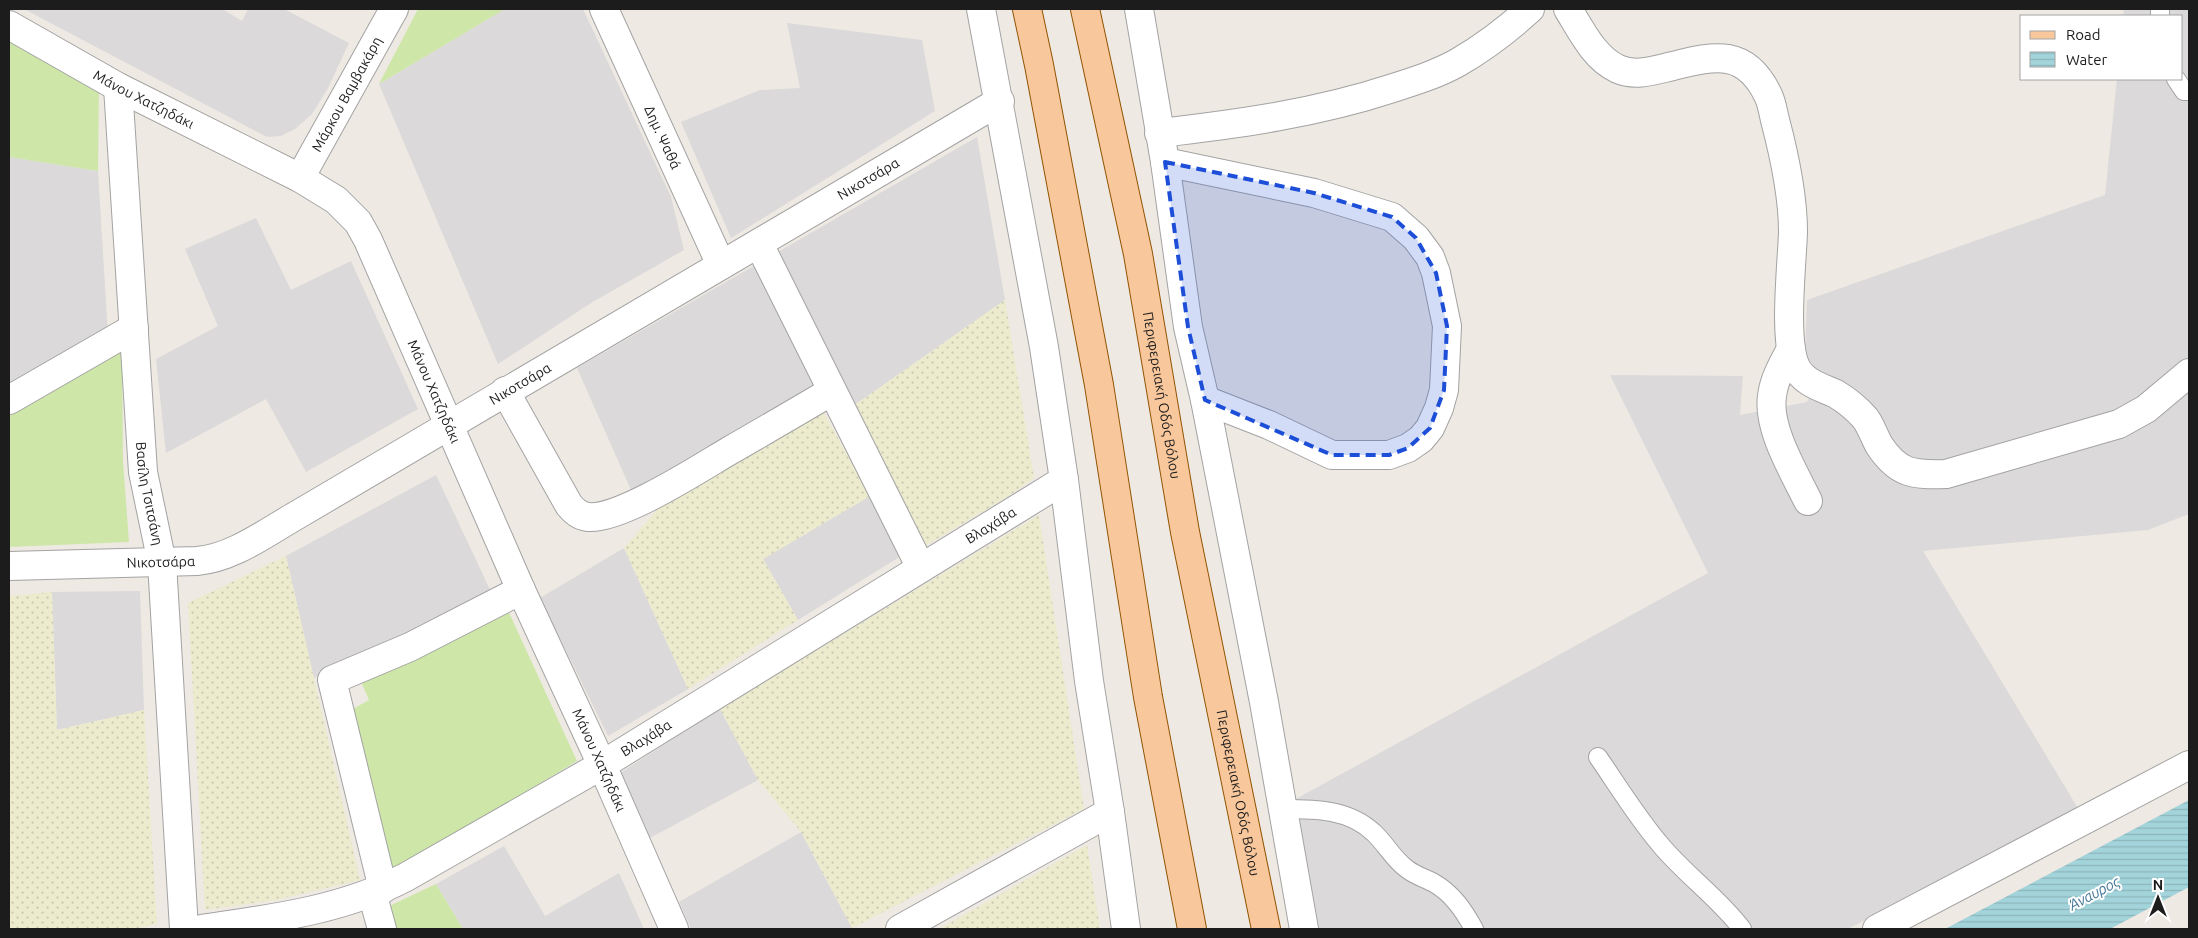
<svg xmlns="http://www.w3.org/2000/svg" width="2198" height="938" font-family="Ubuntu,sans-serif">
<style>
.residential{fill:#dbd9da}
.farmland{fill:url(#farmland-dots)}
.grass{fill:#cee7a9}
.water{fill:url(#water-rules)}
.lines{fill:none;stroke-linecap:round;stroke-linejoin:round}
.lane-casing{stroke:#a3a3a3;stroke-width:20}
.street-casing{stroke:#a3a3a3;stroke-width:30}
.primary-casing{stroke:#915404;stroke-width:30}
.lane{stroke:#fff;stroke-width:18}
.street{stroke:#fff;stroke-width:28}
.primary{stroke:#f9c79c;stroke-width:28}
.marked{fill:#1d4ed8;fill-opacity:0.2;stroke:#1d4ed8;stroke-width:4;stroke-dasharray:10 6;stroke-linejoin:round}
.labels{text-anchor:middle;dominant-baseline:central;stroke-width:4;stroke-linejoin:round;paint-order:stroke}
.street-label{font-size:14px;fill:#1c1c1c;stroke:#fff}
.water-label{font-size:15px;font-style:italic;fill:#46789a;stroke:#fff}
</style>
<defs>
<pattern id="farmland-dots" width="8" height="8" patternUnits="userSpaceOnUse" patternTransform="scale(1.25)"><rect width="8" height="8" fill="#ecebce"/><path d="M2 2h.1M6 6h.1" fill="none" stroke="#cac9b0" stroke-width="1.8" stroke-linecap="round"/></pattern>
<pattern id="water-rules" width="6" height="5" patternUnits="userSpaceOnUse" patternTransform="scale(1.25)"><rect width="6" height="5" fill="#a3d4db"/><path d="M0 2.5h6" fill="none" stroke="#8cb5bb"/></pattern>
</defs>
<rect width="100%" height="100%" fill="#eee9e2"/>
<!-- residential -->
<g class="residential">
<path d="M24 9H222L242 21 248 9H284L349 43 328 88 312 114 295 129 281 136 267 137Z"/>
<path d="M505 9H583L671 197 684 250 591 303 498 364 379 84Z"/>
<path d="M2124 9H2189V514L2148 530 1923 551 2079 810 1848 929H1318L1294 800 1708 573 1610 375 1743 376 1740 415 1807 402 1821 376 1805 353 1807 300 2105 195 2117 79H2182V16H2123Z"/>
<path d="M787 23 922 40 935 111 731 238 681 122 760 90 800 88Z"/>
<path d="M977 137 1005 300 846 411 834 386 635 499 577 368Z"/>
<path d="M9 157 98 171 108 336 9 390Z"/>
<path d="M256 218 291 290 351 261 418 409 306 472 266 399 166 453 156 359 218 326 185 249Z"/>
<path d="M436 475 493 596 314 678 286 556Z"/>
<path d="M870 496 909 551 798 620 763 559Z"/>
<path d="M624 548 688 689 608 736 540 598Z"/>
<path d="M140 591 144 710 57 730 52 592Z"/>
<path d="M720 709 758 780 648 839 620 773Z"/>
<path d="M801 832 852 928 691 929 679 902Z"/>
<path d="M504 846 545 916 619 873 644 929H463L436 884Z"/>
</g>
<!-- farmland -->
<g class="farmland">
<path d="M1005 300 1034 478 1004 499 915 552 846 411Z"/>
<path d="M819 404 870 496 763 559 798 620 688 689 624 548 676 488Z"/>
<path d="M1039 515 1084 809 852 928 801 832 758 780 720 709Z"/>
<path d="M286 556 360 880 276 900 205 910 188 603Z"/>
<path d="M52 592 57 730 144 710 157 924 134 929H9V596Z"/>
<path d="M1087 845 1100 929H939Z"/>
</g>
<!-- grass -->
<g class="grass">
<path d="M418 9H505L379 84Z"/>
<path d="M9 41 99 89 98 171 9 157Z"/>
<path d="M122 346 123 461 129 542 9 547V408Z"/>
<path d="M506 606 577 761 402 867 388 872 349 711 369 700 359 677Z"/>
<path d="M436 884 463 929H390L385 908Z"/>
</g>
<!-- water -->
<path class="water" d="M2189 800V887L2110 929H1945Z"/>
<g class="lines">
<!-- lane casing -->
<g class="lane-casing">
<g id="lane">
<path d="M2160 9V16"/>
<path d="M2176 79 2184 91H2189"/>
<path d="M1598 757C1618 786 1637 817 1659 843 1684 874 1718 897 1742 929"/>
<path d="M1283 809C1315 809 1349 809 1374 833 1386 844 1393 859 1407 869 1416 876 1425 878 1434 883 1453 894 1464 911 1474 929"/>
</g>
</g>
<!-- street casing -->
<g class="street-casing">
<g id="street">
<path id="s1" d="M604 9 721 265"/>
<path d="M981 9 1044 347 1064 480 1089 681 1110 812 1126 929"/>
<path d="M1139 9 1165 162 1188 327 1205 400 1264 702 1304 929"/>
<path d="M1568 9C1581 30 1594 58 1618 69 1636 77 1655 70 1673 66 1716 55 1746 49 1768 95 1772 103 1773 112 1775 120 1784 154 1793 197 1793 232 1792 264 1783 341 1796 367 1804 383 1821 387 1836 394 1846 400 1857 409 1865 418 1871 426 1874 436 1879 445 1898 474 1913 475 1946 474L2119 424 2146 409 2189 373"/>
<path id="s2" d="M9 25 118 87 300 178 336 200 358 222 368 240 521 590 602 765 674 929"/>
<path id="s3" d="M118 87 143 472 162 563 184 929"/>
<path d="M1159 133C1239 124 1317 113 1393 88 1415 81 1437 74 1457 63 1483 48 1508 29 1530 9"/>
<path d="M1165 162 1314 193 1392 217 1416 238 1430 257 1436 273 1447 326 1444 390 1439 408 1430 428 1421 439 1408 448 1389 455H1332L1269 425 1205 400"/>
<path id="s4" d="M300 178 394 9"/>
<path d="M759 244 921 568"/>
<path d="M1791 349C1783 364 1774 379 1772 396 1767 428 1794 472 1808 501"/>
<path d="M505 391 569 505C574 511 579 516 588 517 620 520 700 468 729 451 764 431 798 411 832 391"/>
<path d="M9 400 134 328"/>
<path id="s5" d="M9 566 197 561C233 558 267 532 297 515L1000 101"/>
<path d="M383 889 332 680 410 647 521 590"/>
<path d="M372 893 382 929"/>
<path id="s6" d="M201 929C271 919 343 910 406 877L602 765 1064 480"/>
<path d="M900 929 1110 812"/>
<path d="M1877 929 2189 765"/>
</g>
</g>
<!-- primary casing -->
<g class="primary-casing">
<g id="primary">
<path d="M1027 9 1039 65 1099 385 1148 697 1192 929"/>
<path id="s7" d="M1085 9 1138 254 1185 532 1266 929"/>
</g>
</g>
<!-- lane -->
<use href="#lane" class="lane"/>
<!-- street -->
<use href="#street" class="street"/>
<!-- primary -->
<use href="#primary" class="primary"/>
</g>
<!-- marked area -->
<path class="marked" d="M1165 162 1314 193 1392 217 1416 238 1436 273 1447 326 1444 390 1430 428 1408 448 1389 455H1332L1205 400 1188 327Z"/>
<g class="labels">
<!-- street labels -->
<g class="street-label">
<text stroke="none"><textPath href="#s4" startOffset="96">Μάρκου Βαμβακάρη</textPath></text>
<text stroke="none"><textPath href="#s2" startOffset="154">Μάνου Χατζηδάκι</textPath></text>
<text stroke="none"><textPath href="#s1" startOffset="141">Δημ. Ψαθά</textPath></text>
<text stroke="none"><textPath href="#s5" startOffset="962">Νικοτσάρα</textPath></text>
<text stroke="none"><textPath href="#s5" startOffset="558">Νικοτσάρα</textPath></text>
<text stroke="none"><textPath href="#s2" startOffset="588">Μάνου Χατζηδάκι</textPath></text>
<text stroke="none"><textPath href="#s7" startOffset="394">Περιφερειακή Οδός Βόλου</textPath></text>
<text stroke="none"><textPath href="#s3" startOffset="408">Βασίλη Τσιτσάνη</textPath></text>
<text stroke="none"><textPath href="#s6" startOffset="895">Βλαχάβα</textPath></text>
<text stroke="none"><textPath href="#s5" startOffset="152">Νικοτσάρα</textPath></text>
<text stroke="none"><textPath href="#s6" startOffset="490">Βλαχάβα</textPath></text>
<text stroke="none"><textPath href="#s2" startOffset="992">Μάνου Χατζηδάκι</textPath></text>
<text stroke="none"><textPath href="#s7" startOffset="799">Περιφερειακή Οδός Βόλου</textPath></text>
</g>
<!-- water labels -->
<g class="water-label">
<text transform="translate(2094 893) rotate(-28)">Άναυρος</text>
</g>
</g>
<!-- border -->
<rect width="2198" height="938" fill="none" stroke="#1c1c1c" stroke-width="20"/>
<!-- legend -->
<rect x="2020" y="15" width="162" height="65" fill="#ffffff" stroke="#a4a4a4"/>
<rect x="2030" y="31" width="25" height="8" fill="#f9c79c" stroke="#a4a4a4"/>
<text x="2066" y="40" font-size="15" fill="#1c1c1c">Road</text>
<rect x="2030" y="52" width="25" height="15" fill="url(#water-rules)" stroke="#a4a4a4"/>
<text x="2066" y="65" font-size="15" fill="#1c1c1c">Water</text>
<!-- north arrow -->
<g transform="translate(2158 898)" stroke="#ffffff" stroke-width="4" paint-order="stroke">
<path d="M0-4L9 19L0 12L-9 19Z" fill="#1c1c1c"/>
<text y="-8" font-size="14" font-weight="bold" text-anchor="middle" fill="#1c1c1c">N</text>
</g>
</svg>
